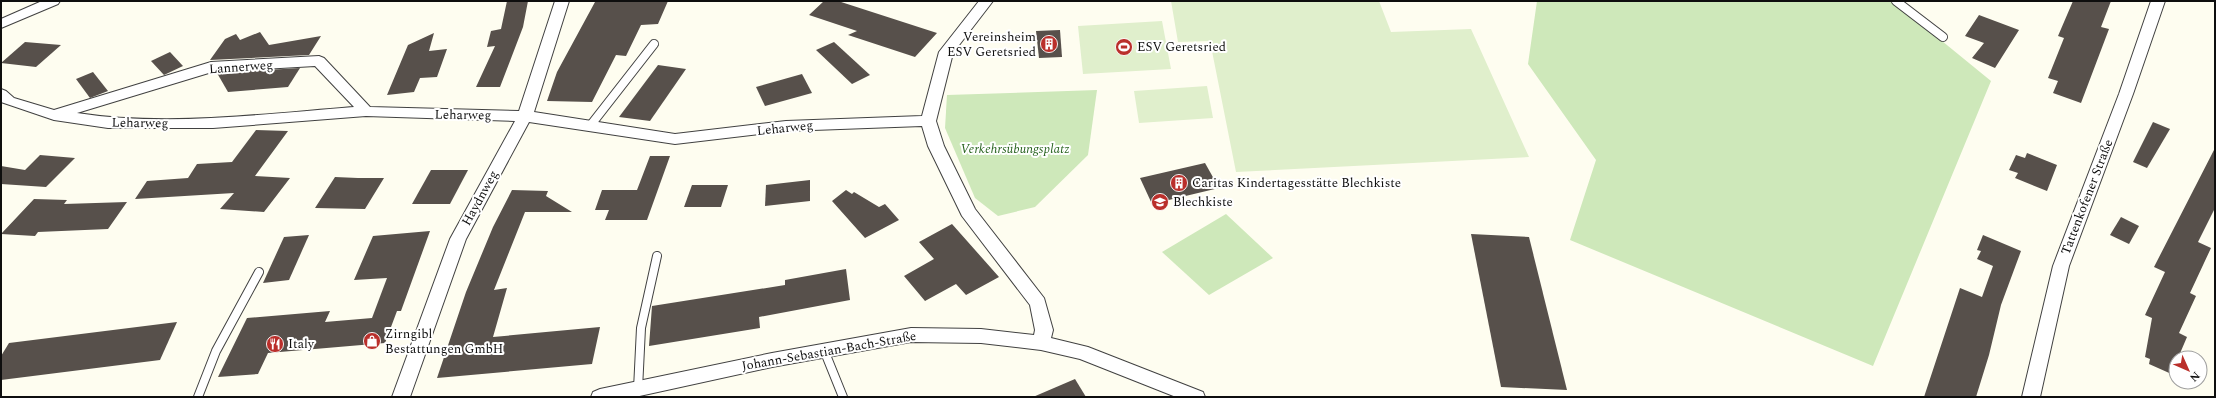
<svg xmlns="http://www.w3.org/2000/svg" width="2216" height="398" font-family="Spectral,serif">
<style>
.green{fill:#cee8ba}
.pitch{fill:#e0efcc}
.building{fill:#57504b}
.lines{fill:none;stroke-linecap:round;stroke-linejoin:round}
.lane-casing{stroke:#414141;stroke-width:10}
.street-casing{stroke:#414141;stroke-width:2}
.lane{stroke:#fff;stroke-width:8}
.street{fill:#fff;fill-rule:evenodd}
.labels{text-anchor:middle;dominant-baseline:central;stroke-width:4;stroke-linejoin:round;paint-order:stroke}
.poi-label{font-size:13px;fill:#0e0e0e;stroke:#fff;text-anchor:start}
.street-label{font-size:13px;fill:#0e0e0e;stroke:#fff}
.park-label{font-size:13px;font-style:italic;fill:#296420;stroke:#fff}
</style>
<rect width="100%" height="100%" fill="#fefdf0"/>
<!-- green -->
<g class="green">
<path d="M1537 1H1893L1991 81 1873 366 1570 240 1596 160 1528 64Z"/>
<path d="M1097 90 1088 155 1035 207 998 216 975 198 945 128 947 95Z"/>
<path d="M1226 214 1273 258 1209 295 1162 252Z"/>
</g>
<!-- pitch -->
<g class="pitch">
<path d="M1171 1H1379L1391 32 1471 29 1529 157 1236 172 1210 41 1178 42Z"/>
<path d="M1162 21 1171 69 1083 74 1078 26Z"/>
<path d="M1207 86 1213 118 1139 123 1134 91Z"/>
</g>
<!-- building -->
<g class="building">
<path d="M507 1H528L523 27 500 87H476L495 46 487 47 491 31 501 29Z"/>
<path d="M600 1H668L658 24 641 25 626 56 616 55 592 102 547 101 557 72 595 2Z"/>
<path d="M824 1H838L937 33 915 57 848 35 857 31 809 15Z"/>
<path d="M2073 1H2111L2101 27 2109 29 2081 103 2053 93 2058 81 2048 78 2064 38 2058 36Z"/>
<path d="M1979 15 2019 30 1995 68 1972 58 1984 43 1965 36Z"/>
<path d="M1060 30 1062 57 1039 58 1036 31Z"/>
<path d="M260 32 269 45 321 36 309 55 210 60 225 39 236 34 240 40Z"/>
<path d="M434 33 429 51 447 49 437 77 420 78 414 92 387 95 408 45Z"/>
<path d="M25 42 61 45 36 67 1 63Z"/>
<path d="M834 42 870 75 852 84 816 50Z"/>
<path d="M170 52 183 66 164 75 151 61Z"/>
<path d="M658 65 686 69 650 121 619 117Z"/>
<path d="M300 68 288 87 228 92 217 73Z"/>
<path d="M93 72 108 91 90 98 76 79Z"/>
<path d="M802 74 812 93 765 106 756 87Z"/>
<path d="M2153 122 2170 129 2147 168 2133 162Z"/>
<path d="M256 130 288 131 255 176 290 178 264 212 220 209 234 193 135 199 147 181 188 178 197 164 232 162Z"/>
<path d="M2215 148V208L2198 242 2211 248 2190 293 2196 296 2179 333 2187 337 2178 358H2176V376L2149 364 2150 359 2145 357 2152 318 2145 315 2165 272 2154 267Z"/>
<path d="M2027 153 2057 165 2047 191 2015 178 2018 173 2009 170 2016 155 2025 158Z"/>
<path d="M40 155 75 158 46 187 1 184V166L25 170Z"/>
<path d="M650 156H670L647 220H605L609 210H595L602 190H637Z"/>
<path d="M1205 163 1219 188 1152 204 1140 178Z"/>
<path d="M431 170H468L450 204H412Z"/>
<path d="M335 177 358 178H384L365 209 315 208Z"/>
<path d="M810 180V201L765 206 766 185Z"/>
<path d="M692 185H728L721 207H684Z"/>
<path d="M512 190 548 191 546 196 572 212H525L494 290 507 288 493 337 600 327 592 364 437 378 466 292 493 227Z"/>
<path d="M846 190 852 194 854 192 879 207 885 204 899 220 865 238 832 201Z"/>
<path d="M34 199 67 200 64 204 127 202 108 229 38 232 35 236 1 234Z"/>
<path d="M2121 217 2139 226 2129 244 2110 235Z"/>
<path d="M952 224 999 277 966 295 956 284 925 301 904 276 934 259 919 242Z"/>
<path d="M430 231 401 311H397L385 343 268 353 258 374 218 377 247 318 330 311 325 322 372 318 387 278 354 280 373 236Z"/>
<path d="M1471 234 1529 237 1567 390 1501 387Z"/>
<path d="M309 235 289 280 263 283 284 237Z"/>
<path d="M1983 235 2021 251 2001 305 1989 355 1976 397H1924L1960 288 1982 297 1993 266 1977 259 1981 251 1977 250Z"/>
<path d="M846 269 850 300 759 317 760 328 649 346 652 306 785 285V280Z"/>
<path d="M177 322 160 360 1 380V356L9 343Z"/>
<path d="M1075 379 1086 397H1033Z"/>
</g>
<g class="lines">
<!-- lane casing -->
<g class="lane-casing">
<g id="lane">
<path d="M1896 1 1943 37"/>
<path d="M590 126 654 44"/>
<path d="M824 350 843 397"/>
<path d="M638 389 641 328 657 256"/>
<path d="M198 397 216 351 259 272"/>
</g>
</g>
<!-- street casing -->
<g class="street-casing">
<g id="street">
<path d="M42 1H60L58 4 1 28V19Z"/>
<path d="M555 1H569L534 112 675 134 786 121 922 116 939 52 979 1H993L953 53 936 121 944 146 975 209 1044 298 1053 330 1051 338 1088 347 1203 392 1205 397H1176L1080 359 1041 350 981 343 911 342 772 367 635 397H591L593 392 600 389 772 353 911 328 981 329 1034 335 1035 330 1030 305 962 216 928 146 922 126 786 131 675 144 529 122 466 239 410 397H392L450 239 515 121 366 116 213 128H108L54 120 1 102V89L6 91 14 98 54 110 211 62 319 56 324 58 370 107 519 111ZM315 66 354 107C262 114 168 127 77 113L212 72Z"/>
<path d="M2151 1H2165L2133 94 2069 266 2040 397H2022L2053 266 2119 94Z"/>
</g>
</g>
<!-- lane -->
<use href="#lane" class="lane"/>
<!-- street -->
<use href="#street" class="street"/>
</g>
<!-- icons -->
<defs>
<g id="building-disc" transform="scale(0.9)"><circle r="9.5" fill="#ba2f2b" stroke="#fff"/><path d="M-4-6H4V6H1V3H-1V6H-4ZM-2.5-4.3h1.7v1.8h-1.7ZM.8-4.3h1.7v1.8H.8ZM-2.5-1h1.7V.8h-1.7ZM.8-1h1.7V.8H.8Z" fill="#fff"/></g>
<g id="stadium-disc" transform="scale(0.9)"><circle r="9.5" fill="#ba2f2b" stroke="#fff"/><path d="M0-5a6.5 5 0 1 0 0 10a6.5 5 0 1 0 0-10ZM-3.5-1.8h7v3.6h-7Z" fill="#fff"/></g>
<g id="school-disc" transform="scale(0.9)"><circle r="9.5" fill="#ba2f2b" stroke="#fff"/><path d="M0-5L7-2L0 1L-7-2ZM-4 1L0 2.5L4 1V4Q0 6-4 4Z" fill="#fff"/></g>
<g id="shop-disc" transform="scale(0.9)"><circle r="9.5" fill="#ba2f2b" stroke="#fff"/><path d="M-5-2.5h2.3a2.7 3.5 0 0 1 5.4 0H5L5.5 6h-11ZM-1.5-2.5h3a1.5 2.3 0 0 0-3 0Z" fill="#fff"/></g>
<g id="restaurant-disc" transform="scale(0.9)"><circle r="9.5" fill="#ba2f2b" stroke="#fff"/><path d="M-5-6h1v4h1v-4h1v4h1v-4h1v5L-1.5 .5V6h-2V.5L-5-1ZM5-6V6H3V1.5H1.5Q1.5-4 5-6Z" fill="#fff"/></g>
</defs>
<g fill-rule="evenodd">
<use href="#building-disc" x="1049" y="44"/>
<use href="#stadium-disc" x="1124" y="47"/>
<use href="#building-disc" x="1179" y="183"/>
<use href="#school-disc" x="1160" y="202"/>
<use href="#shop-disc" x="372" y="341"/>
<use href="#restaurant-disc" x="275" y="344"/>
</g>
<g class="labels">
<!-- poi labels -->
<g class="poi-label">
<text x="1036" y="37" text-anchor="end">Vereinsheim<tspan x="1036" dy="15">ESV Geretsried</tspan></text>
<text x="1137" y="47">ESV Geretsried</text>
<text x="1192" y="183">Caritas Kindertagesstätte Blechkiste</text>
<text x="1173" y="202">Blechkiste</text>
<text x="385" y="334">Zirngibl<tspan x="385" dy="15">Bestattungen GmbH</tspan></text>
<text x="288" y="344">Italy</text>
</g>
<!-- street labels -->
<g class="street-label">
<text transform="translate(241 67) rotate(-4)">Lannerweg</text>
<text transform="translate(463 115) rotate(1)">Leharweg</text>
<text transform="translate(140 123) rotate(1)">Leharweg</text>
<text transform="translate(785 128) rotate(-6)">Leharweg</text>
<text transform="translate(2087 197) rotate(-69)">Tattenkofener Straße</text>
<text transform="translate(480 198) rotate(-61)">Haydnweg</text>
<text transform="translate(829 351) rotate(-10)">Johann-Sebastian-Bach-Straße</text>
</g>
<!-- park labels -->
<g class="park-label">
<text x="1015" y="149">Verkehrsübungsplatz</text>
</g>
</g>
<!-- border -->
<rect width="2216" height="398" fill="none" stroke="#0e0e0e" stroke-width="4"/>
<!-- north arrow -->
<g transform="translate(2188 370) rotate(135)"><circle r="19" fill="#ffffff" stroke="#9f9f9f"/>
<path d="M0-3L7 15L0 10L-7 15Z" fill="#ba2f2b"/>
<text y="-6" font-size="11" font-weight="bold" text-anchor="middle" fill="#0e0e0e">N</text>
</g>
</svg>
